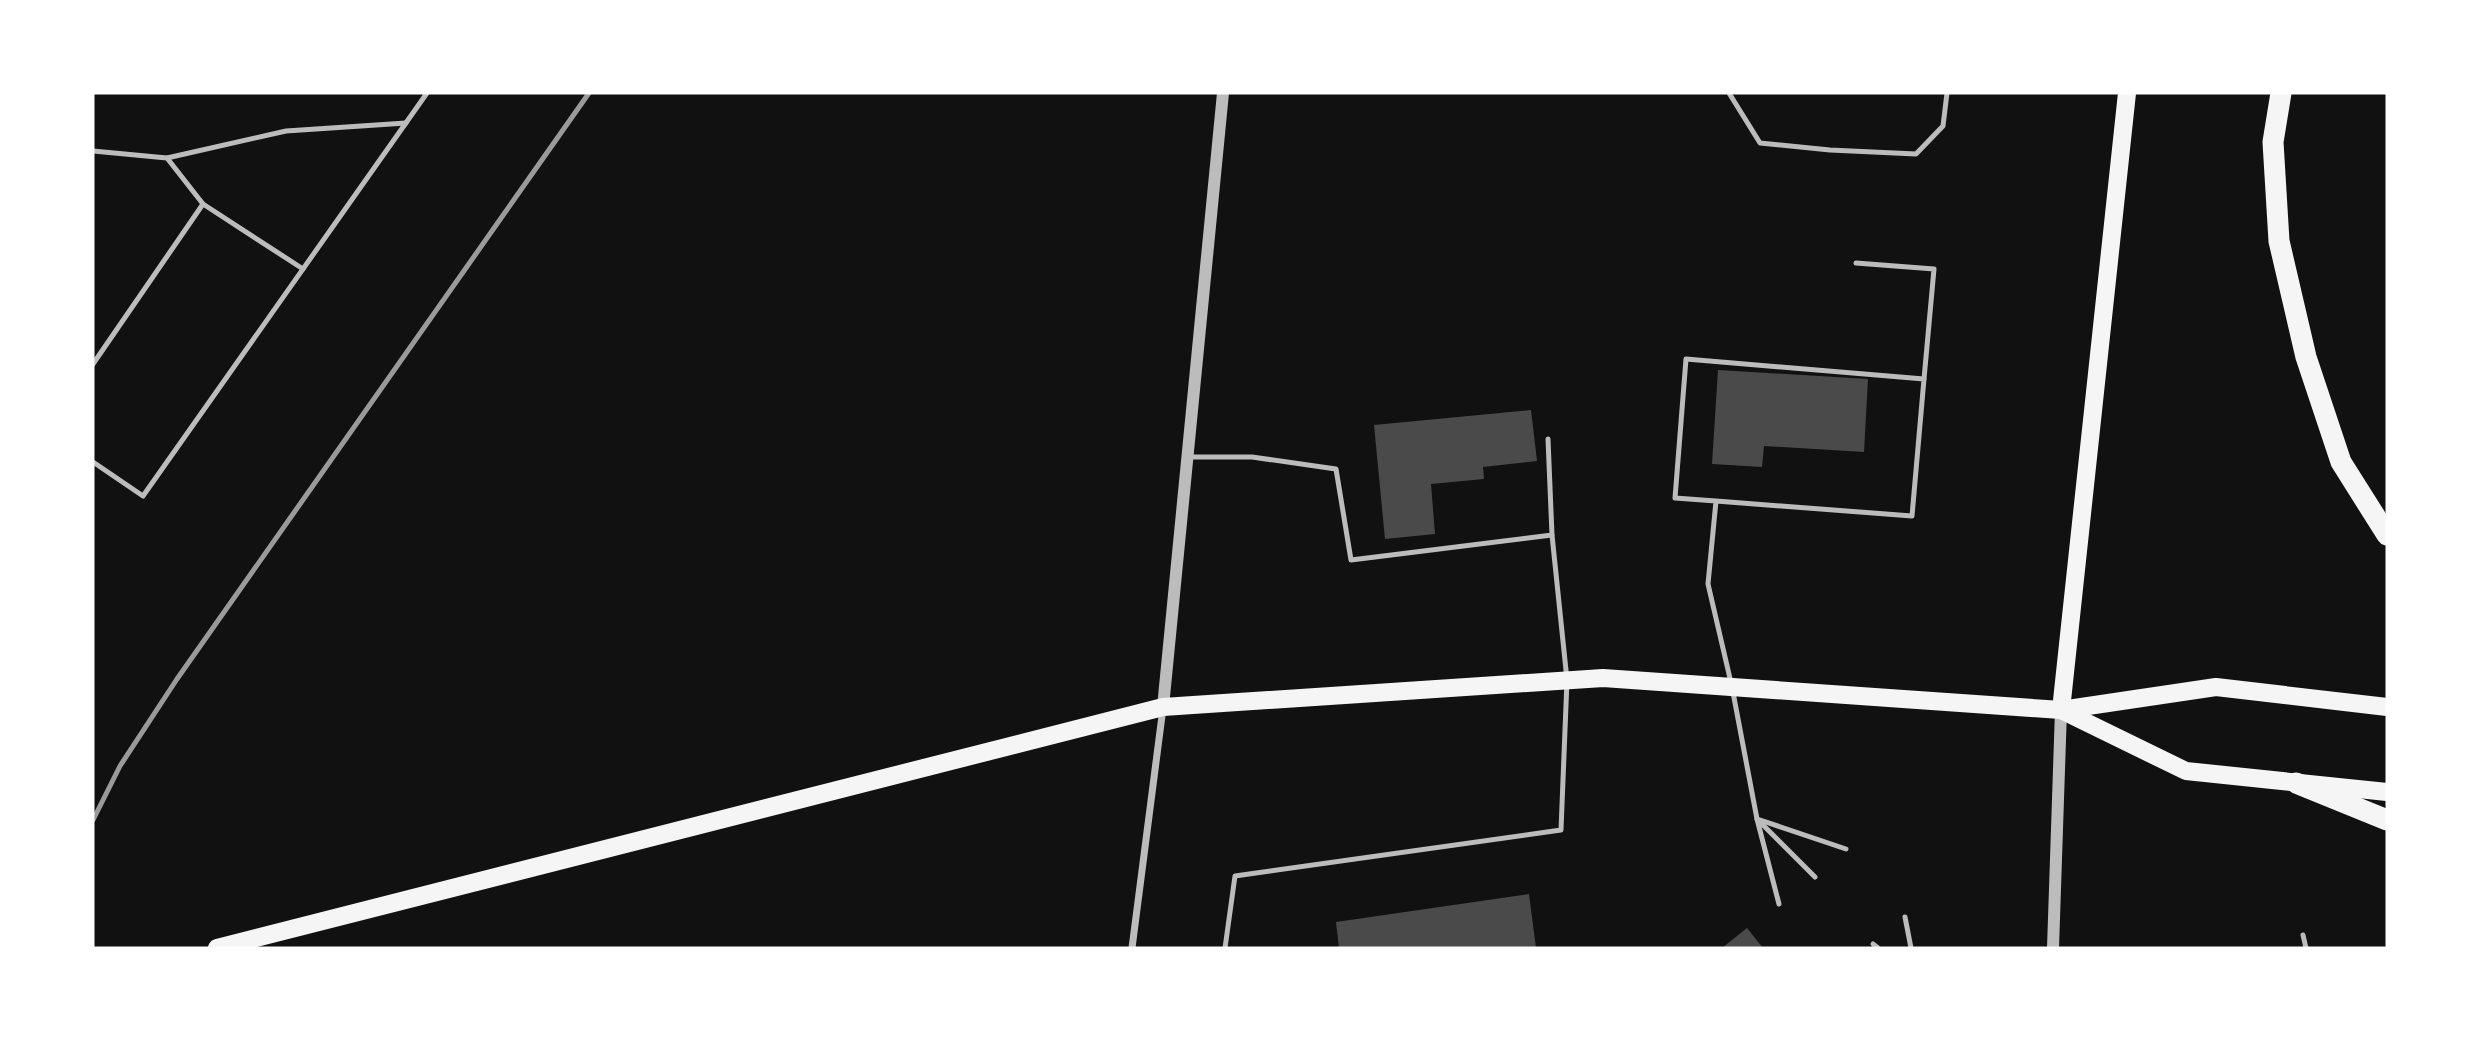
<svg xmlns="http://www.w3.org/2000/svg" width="2480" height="1041" font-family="'PT Sans Narrow',sans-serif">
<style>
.building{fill:#4a4a4a}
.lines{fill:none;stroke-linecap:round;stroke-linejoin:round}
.service{stroke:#bcbcbc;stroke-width:5}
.minor{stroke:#bcbcbc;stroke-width:7}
.tertiary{stroke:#bcbcbc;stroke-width:12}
.primary{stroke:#f5f5f5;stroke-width:18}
.motorway{stroke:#f5f5f5;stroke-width:21}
.rail{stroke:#9a9a9a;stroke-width:5}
</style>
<rect width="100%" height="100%" fill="#111"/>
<!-- building -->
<g class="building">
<path d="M1718 370 1868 379 1864 452 1764 446 1762 467 1712 464Z"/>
<path d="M1531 410 1537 461 1483 467 1484 479 1431 484 1435 534 1385 539 1374 425Z"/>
<path d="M1529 894 1536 948H1339L1336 922Z"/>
<path d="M1747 928 1763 948H1722Z"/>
</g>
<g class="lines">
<!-- service -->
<g class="service">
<path d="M1729 93 1760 143 1830 150 1916 154 1943 126 1947 93"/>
<path d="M93 151 167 158 203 204 303 269"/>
<path d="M167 158 286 131 406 123"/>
<path d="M1856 263 1934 269 1924 379"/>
<path d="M93 364 203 204"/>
<path d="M1189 457H1252L1336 469 1351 560 1552 535 1548 439"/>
<path d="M93 462 143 496 427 93"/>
<path d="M1716 501 1675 498 1686 359 1924 379 1912 516 1716 501 1708 584 1732 687 1757 819 1779 904"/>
<path d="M1757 819 1846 849"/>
<path d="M1759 821 1815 877"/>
<path d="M1905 917 1911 948"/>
<path d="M2303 935 2306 948"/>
<path d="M1873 944 1878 948"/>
<path d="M1225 948 1235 876 1561 830 1567 680 1552 535"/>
</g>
<!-- minor -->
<path class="minor" d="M1132 948 1163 708"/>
<!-- tertiary -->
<g class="tertiary">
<path d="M1163 707 1223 93"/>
<path d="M2053 948 2061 710"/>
</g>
<!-- primary -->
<g class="primary">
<path d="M2061 710 2127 93"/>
<path d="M2061 710 2186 771 2387 792"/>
<path d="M217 948 1163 707 1603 678 2061 710 2216 687 2387 707"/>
</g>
<!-- motorway -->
<g class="motorway">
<path d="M2281 93 2273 142 2279 241 2306 357 2341 462 2387 535"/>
<path d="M2296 783 2387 820"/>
</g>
<!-- rail -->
<path class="rail" d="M93 820 120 766 177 679 589 93"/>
</g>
<!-- border -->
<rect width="2480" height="1041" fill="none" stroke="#ffffff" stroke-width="189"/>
</svg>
